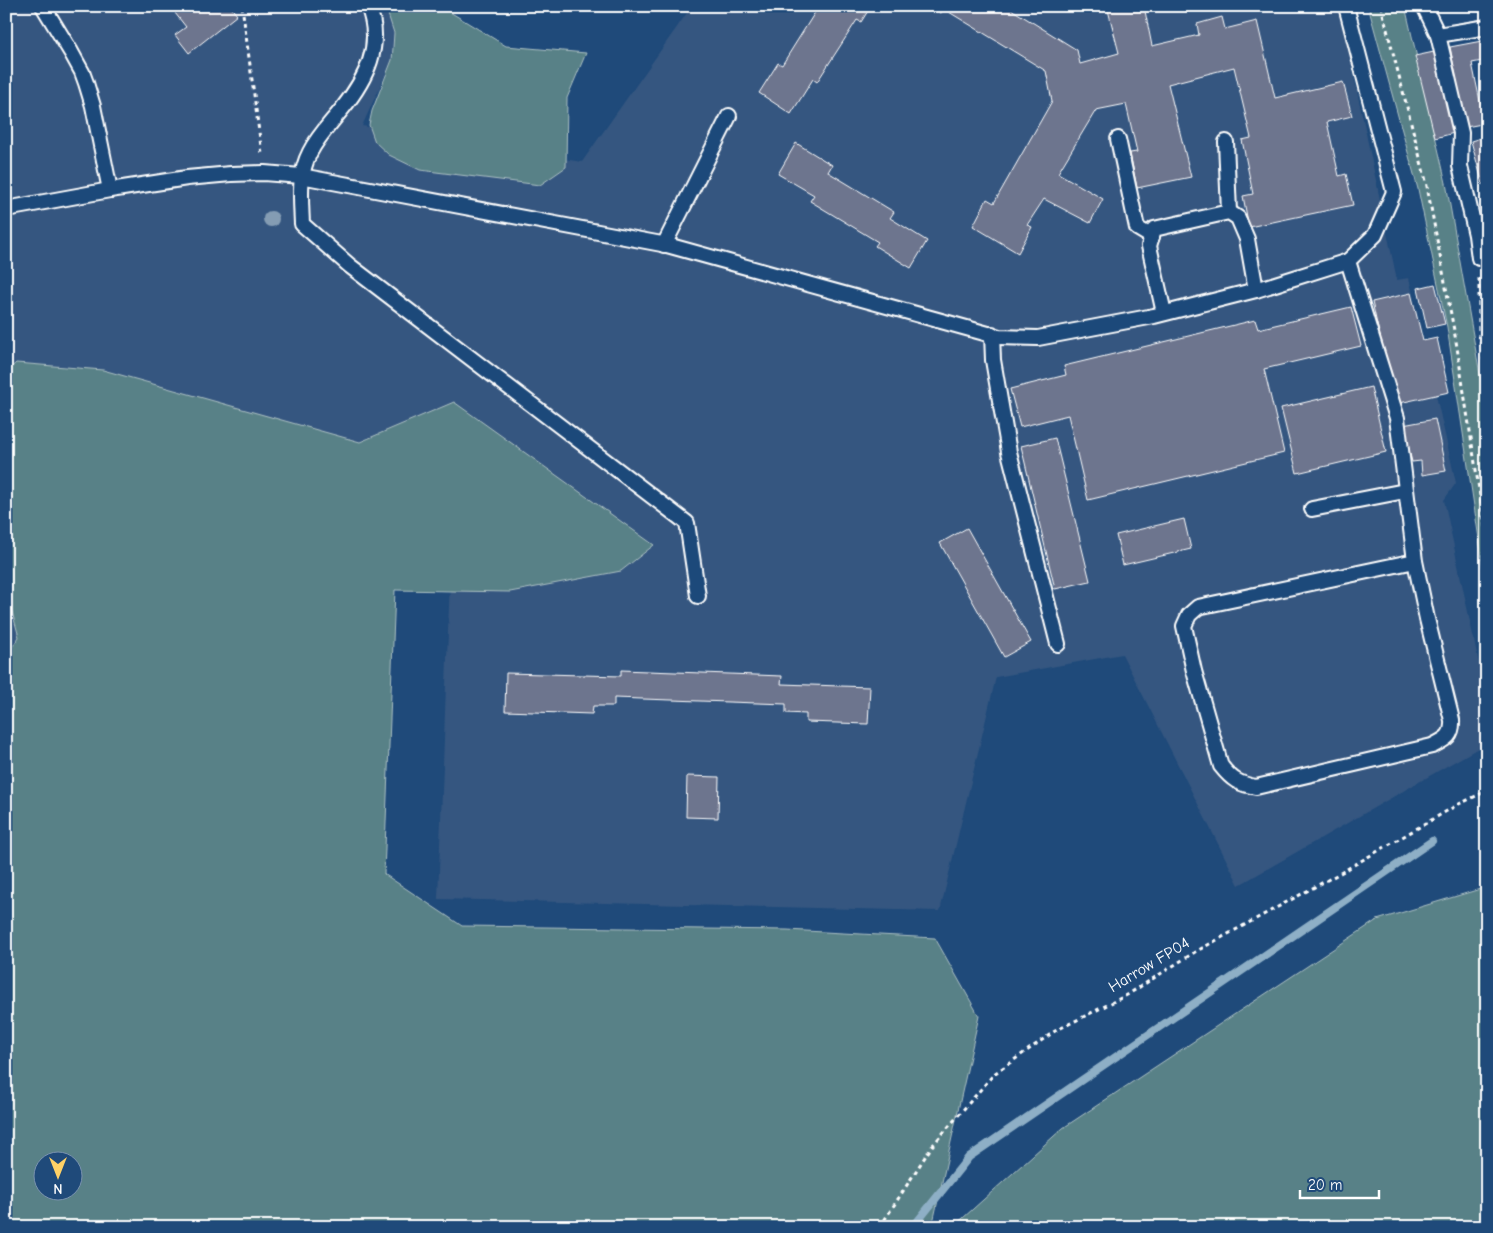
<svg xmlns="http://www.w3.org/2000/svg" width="1493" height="1233" font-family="'Comic Neue',sans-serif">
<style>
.built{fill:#365780}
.green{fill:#598187;stroke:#acc0c3;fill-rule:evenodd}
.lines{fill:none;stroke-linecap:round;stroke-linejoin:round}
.stream{stroke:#8eafc6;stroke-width:8}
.building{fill:#6d748e;stroke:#fff}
.lane-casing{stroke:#fff;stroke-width:18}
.path{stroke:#fff;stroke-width:3;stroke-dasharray:4 4;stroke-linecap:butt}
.lane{stroke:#1f4a7a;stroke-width:14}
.tree{fill:#849cb3}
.labels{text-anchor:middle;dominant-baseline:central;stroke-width:4;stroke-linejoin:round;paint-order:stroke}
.street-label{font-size:16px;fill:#fff;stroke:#1f4a7a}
</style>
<rect width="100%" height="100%" fill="#1f4a7a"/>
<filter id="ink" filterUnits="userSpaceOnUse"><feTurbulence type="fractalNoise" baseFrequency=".02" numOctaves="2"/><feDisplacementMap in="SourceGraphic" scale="10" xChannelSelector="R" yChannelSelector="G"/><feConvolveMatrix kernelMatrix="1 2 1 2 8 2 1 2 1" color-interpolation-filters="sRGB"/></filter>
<g filter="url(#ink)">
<!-- built -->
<path class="built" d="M6 6H384L387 11 394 33 392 60 362 126 582 162 692 6H1339L1397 280 1409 278 1456 483 1444 500 1487 701V743L1239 885 1122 654 996 677 940 911 438 899 456 420 6 709Z"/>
<!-- green -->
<g class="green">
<path d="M384 6H440L506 46 586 53 567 98 566 167 540 185 420 170 389 155 375 142 369 125 372 111 392 60 393 48 394 33 387 11Z"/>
<path d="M1368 6H1405L1446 183 1487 414V592L1447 327 1418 189Z"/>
<path d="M16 363 103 370 360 442 454 402 654 545 621 571 510 592 395 590 384 874 462 926 787 930 935 938 979 1016 932 1227H6V656L19 637 6 590V372ZM42 1160H72V1190H42Z"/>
<path d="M1487 887V1227H953L1063 1128 1377 920Z"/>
</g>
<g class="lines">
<!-- stream -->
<path class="stream" d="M913 1227 969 1157 1432 841"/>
</g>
<!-- building -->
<g class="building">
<path d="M183 6H230L237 15 189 53 175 35 186 27 175 13Z"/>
<path d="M819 6H871L861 22 857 20 817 82 813 79 791 114 759 93 778 63 782 65Z"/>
<path d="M929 6H1006L1077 50 1080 64 1119 53 1107 6H1144L1152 46 1199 35 1197 24 1222 17 1225 29 1257 21 1275 98 1343 82 1352 116 1327 122 1339 176 1346 174 1353 205 1249 227 1243 196 1253 194 1242 140 1251 138 1234 67 1168 84 1191 177 1137 188 1130 153 1137 152 1126 104 1096 110 1058 173 1103 199 1090 223 1044 199 1027 225 1032 227 1018 253 973 226 987 199 994 203 1052 101 1046 71 944 9 941 13Z"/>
<path d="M1487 40V60L1472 63 1481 106 1487 105V123L1466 127 1450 47Z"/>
<path d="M1434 52 1454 133 1435 138 1415 56Z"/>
<path d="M1487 136V184L1483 185 1471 141Z"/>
<path d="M796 143 832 165 828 172 894 212 890 218 927 241 911 268 875 246 878 242 810 201 814 195 778 174Z"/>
<path d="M1435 284 1445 324 1427 328 1418 288Z"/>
<path d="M1411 293 1423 341 1437 338 1449 392 1395 404 1372 302Z"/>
<path d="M1351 307 1361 346 1264 369 1284 453 1088 500 1068 415 1020 427 1010 389 1066 375 1064 366 1255 320 1258 329Z"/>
<path d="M1371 387 1386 452 1297 473 1281 408Z"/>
<path d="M1435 419 1446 471 1422 475 1421 461 1412 462 1403 425Z"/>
<path d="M1055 438 1090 581 1055 589 1021 446Z"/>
<path d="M1184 519 1191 549 1123 565 1116 535Z"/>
<path d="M967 528 1031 642 1004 657 940 543Z"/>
<path d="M621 670 782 676 781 684 870 687 868 724 806 722V714L786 713V704L614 698V706H593L592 714 505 711 506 673 621 676Z"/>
<path d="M687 776 719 777 718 818 686 817Z"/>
</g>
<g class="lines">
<!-- lane casing -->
<g class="lane-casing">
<g id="lane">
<path d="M43 6 71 52 82 72 86 83 93 106 110 190"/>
<path d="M368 6C384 45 366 79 342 109 331 123 318 136 310 152 298 175 301 198 302 224L350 266 687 523 698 596"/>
<path d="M1424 6 1438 35 1461 133 1460 166 1476 235 1479 258"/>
<path d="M1438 35 1487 27"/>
<path d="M1118 139 1137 228 1152 237"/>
<path d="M1226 142 1229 212"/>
<path d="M6 209 110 190 187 178 231 174 264 173 301 176 667 245 999 337 1038 338 1154 316 1256 290 1348 261 1375 235 1394 192 1346 6"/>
<path d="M664 245 729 116"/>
<path d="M1348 261 1397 418 1415 561 1427 619 1452 720C1453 736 1446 739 1432 746L1256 787C1239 784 1232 780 1221 766L1194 671 1184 626 1189 615 1198 607 1415 561"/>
<path d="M1164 313 1149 246 1154 229 1229 212 1238 218 1247 239 1256 290"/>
<path d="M992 334 993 360 1009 452 1058 644"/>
<path d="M1312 509 1405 491"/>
</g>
</g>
<!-- path -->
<g class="path">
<path d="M242 6 262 154"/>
<path d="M1381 6 1426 181 1456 341 1487 541"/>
<path d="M1479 278V335L1487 374"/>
<path d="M880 1227 932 1146 994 1074 1055 1031 1127 995 1195 952 1342 872 1459 804 1487 791"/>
</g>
<!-- lane -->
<use href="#lane" class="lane"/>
</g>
<!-- trees -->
<circle class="tree" cx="271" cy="219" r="8"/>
</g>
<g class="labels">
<!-- street labels -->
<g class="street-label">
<text transform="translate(1149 965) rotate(-31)">Harrow FP04</text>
</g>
</g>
<!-- margin -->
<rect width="1493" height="1233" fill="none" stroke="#1f4a7a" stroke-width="25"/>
<rect x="12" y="12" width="1468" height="1208" fill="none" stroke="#fff" stroke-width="2" filter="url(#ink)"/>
<!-- north arrow -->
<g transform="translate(58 1176) rotate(180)"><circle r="24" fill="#1f4a7a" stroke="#7992af"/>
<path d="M0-4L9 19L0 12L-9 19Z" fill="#ffd166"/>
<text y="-8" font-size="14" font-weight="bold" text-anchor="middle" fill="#ffffff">N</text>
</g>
<!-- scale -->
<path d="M1300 1190v8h79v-8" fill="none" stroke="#ffffff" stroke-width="2.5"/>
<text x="1308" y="1190" font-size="15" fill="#ffffff" stroke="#1f4a7a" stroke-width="4" paint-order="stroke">20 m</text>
</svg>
